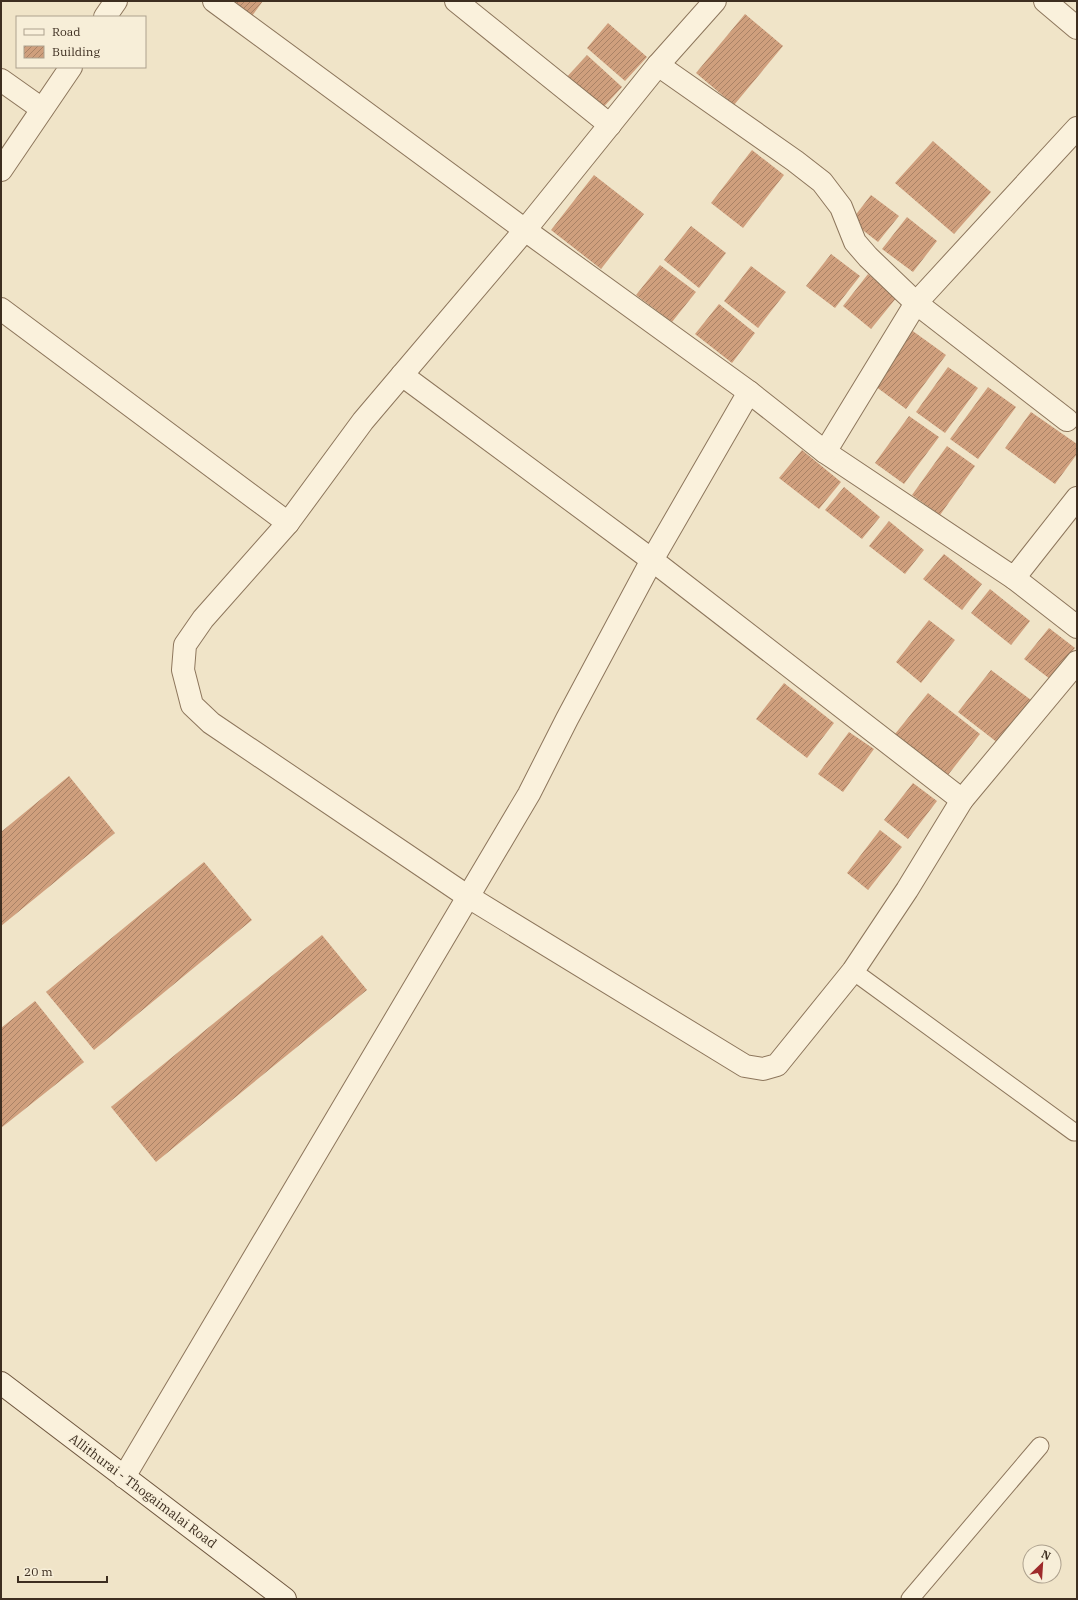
<svg xmlns="http://www.w3.org/2000/svg" width="1078" height="1600" font-family="'IBM Plex Serif',serif">
<style>
.building{fill:url(#building-hatch)}
.lines{fill:none;stroke-linecap:round;stroke-linejoin:round}
.service-casing{stroke:#8d765c;stroke-width:19}
.minor-casing{stroke:#8d765c;stroke-width:24}
.secondary-casing{stroke:#6f573f;stroke-width:24}
.service{stroke:#faf1dc;stroke-width:17}
.minor{stroke:#faf1dc;stroke-width:22}
.secondary{stroke:#faf1dc;stroke-width:22}
.labels{text-anchor:middle;dominant-baseline:central;stroke-width:3;stroke-linejoin:round;paint-order:stroke}
.street-label{font-size:13px;fill:#3d2e20;stroke:#f7eed8}
</style>
<defs>
<pattern id="building-hatch" width="6" height="6" patternUnits="userSpaceOnUse"><rect width="6" height="6" fill="#cf9f7d"/><path d="M-1 1l2-2M0 6l6-6M5 7l2-2" fill="none" stroke="#a98266"/></pattern>
</defs>
<rect width="100%" height="100%" fill="#f0e4c8"/>
<!-- building -->
<g class="building">
<path d="M230 1H263L252 16Z"/>
<path d="M745 14 783 46 734 105 696 73Z"/>
<path d="M608 23 647 57 625 81 587 48Z"/>
<path d="M587 55 622 87 599 112 564 80Z"/>
<path d="M933 141 991 192 954 234 895 183Z"/>
<path d="M752 150 784 175 743 228 711 203Z"/>
<path d="M594 175 644 214 601 269 551 230Z"/>
<path d="M871 195 899 216 878 242 851 221Z"/>
<path d="M907 217 937 241 913 272 882 249Z"/>
<path d="M691 226 726 253 699 288 664 260Z"/>
<path d="M831 254 860 276 835 308 806 286Z"/>
<path d="M660 265 696 292 672 322 636 295Z"/>
<path d="M751 266 786 292 758 328 724 301Z"/>
<path d="M868 274 897 297 871 329 843 306Z"/>
<path d="M719 304 755 333 732 363 695 334Z"/>
<path d="M910 329 946 355 906 409 871 383Z"/>
<path d="M948 367 978 388 945 433 916 412Z"/>
<path d="M988 387 1016 407 978 459 950 439Z"/>
<path d="M1031 412 1077 444V454L1055 484 1005 448Z"/>
<path d="M909 416 939 437 904 484 875 463Z"/>
<path d="M947 446 975 466 940 515 912 495Z"/>
<path d="M802 450 841 482 819 509 779 478Z"/>
<path d="M844 487 880 517 862 539 825 510Z"/>
<path d="M889 521 924 550 905 574 869 546Z"/>
<path d="M944 554 982 584 962 610 923 579Z"/>
<path d="M990 589 1030 621 1011 645 971 613Z"/>
<path d="M929 620 955 640 921 683 896 662Z"/>
<path d="M1049 628 1075 648 1050 679 1024 659Z"/>
<path d="M991 670 1031 700 998 743 958 712Z"/>
<path d="M784 683 834 723 807 758 756 719Z"/>
<path d="M928 693 980 734 948 775 895 734Z"/>
<path d="M849 732 874 749 843 792 818 774Z"/>
<path d="M69 776 115 833 1 926V832Z"/>
<path d="M913 783 937 801 908 839 884 820Z"/>
<path d="M880 830 902 847 868 890 847 873Z"/>
<path d="M204 862 252 920 94 1050 46 992Z"/>
<path d="M322 935 367 990 156 1162 111 1107Z"/>
<path d="M35 1001 84 1062 1 1128V1028Z"/>
</g>
<g class="lines">
<!-- service casing -->
<g class="service-casing">
<g id="service">
<path d="M853 971 1074 1132"/>
<path d="M910 1599 1040 1446"/>
</g>
</g>
<!-- minor casing -->
<g class="minor-casing">
<g id="minor">
<path d="M214 1 525 230 749 392 825 452 1014 578 1077 498"/>
<path d="M456 1 610 125"/>
<path d="M715 1 658 65 525 230 363 421 288 523 203 619 185 645 183 670 192 705 211 723 467 896 745 1066 763 1069 777 1065 853 971 907 890 962 800 1077 662"/>
<path d="M1045 1 1077 28"/>
<path d="M105 17 116 1"/>
<path d="M658 65 795 161 822 182 841 207 855 242 868 257 916 303 1067 420"/>
<path d="M1 80 42 109"/>
<path d="M1 170 71 67"/>
<path d="M1 309 288 523"/>
<path d="M402 375 652 560 962 800"/>
<path d="M825 452 916 303 1077 128"/>
<path d="M1014 578 1077 627"/>
<path d="M124 1477 529 794 567 719 652 560 749 392"/>
</g>
</g>
<!-- secondary casing -->
<g class="secondary-casing">
<path id="secondary" d="M1 1383 285 1599"/>
</g>
<!-- service -->
<use href="#service" class="service"/>
<!-- minor -->
<use href="#minor" class="minor"/>
<!-- secondary -->
<use href="#secondary" class="secondary"/>
</g>
<g class="labels">
<!-- street labels -->
<g class="street-label">
<text transform="translate(143 1491) rotate(37)">Allithurai - Thogaimalai Road</text>
</g>
</g>
<!-- border -->
<rect width="1078" height="1600" fill="none" stroke="#3d2e20" stroke-width="4"/>
<!-- legend -->
<rect x="16" y="16" width="130" height="52" fill="#f7eed8" stroke="#ada18e"/>
<rect x="24" y="29" width="20" height="6" fill="#faf1dc" stroke="#ada18e"/>
<text x="52" y="36" font-size="12" fill="#3d2e20">Road</text>
<rect x="24" y="46" width="20" height="12" fill="url(#building-hatch)" stroke="#ada18e"/>
<text x="52" y="56" font-size="12" fill="#3d2e20">Building</text>
<!-- north arrow -->
<g transform="translate(1042 1564) rotate(25)"><circle r="19" fill="#f7eed8" stroke="#ada18e"/>
<path d="M0-3L7 15L0 10L-7 15Z" fill="#9e2a2b"/>
<text y="-6" font-size="11" font-weight="bold" text-anchor="middle" fill="#3d2e20">N</text>
</g>
<!-- scale -->
<path d="M18 1576v6h89v-6" fill="none" stroke="#3d2e20" stroke-width="2"/>
<text x="24" y="1576" font-size="12" fill="#3d2e20" stroke="#f7eed8" stroke-width="3" paint-order="stroke">20 m</text>
</svg>
